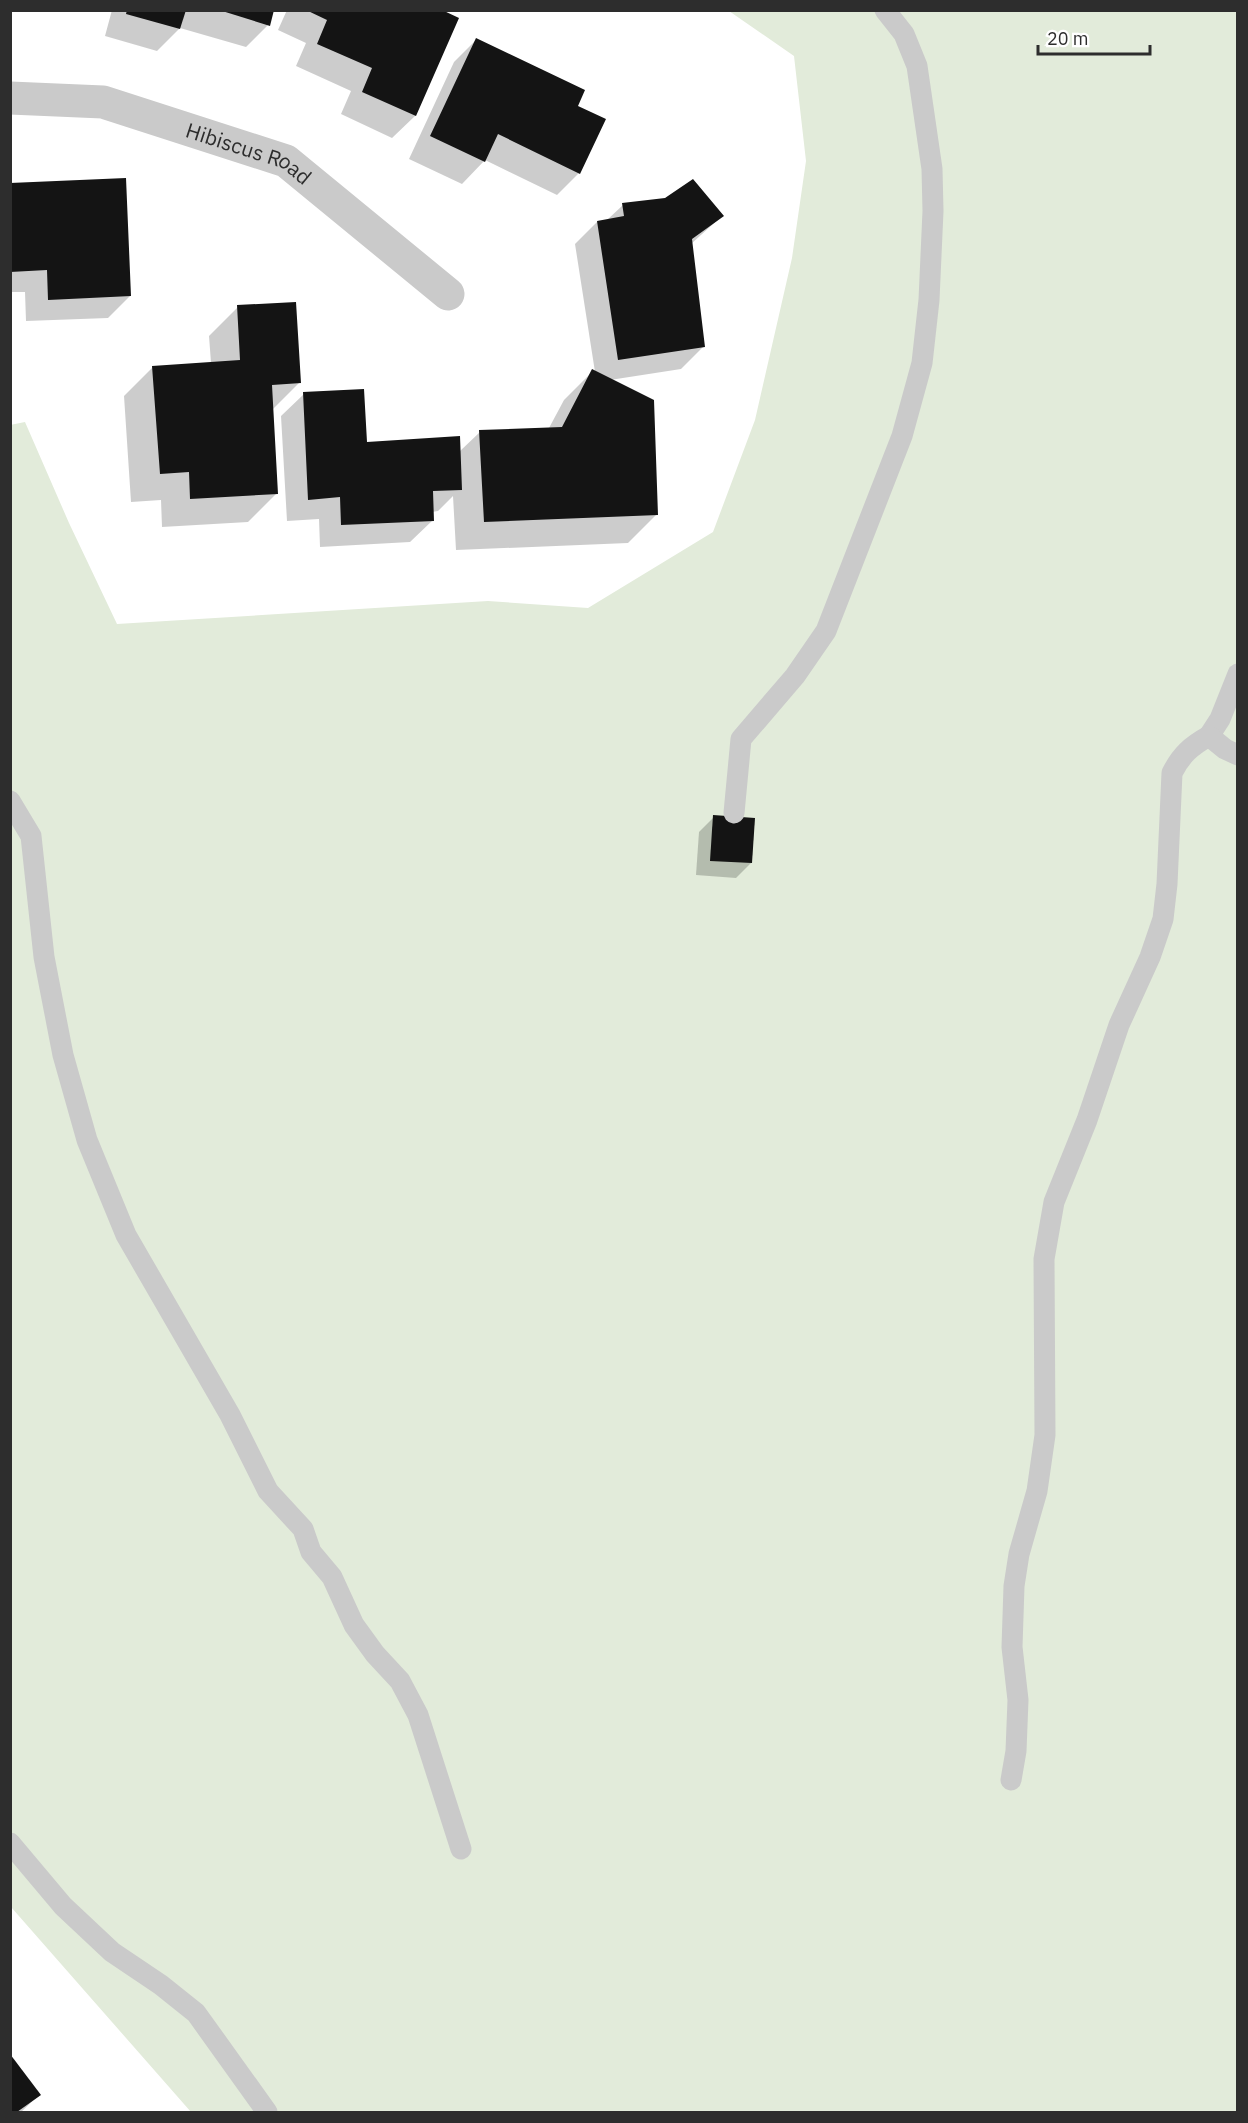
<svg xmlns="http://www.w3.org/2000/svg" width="1248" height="2123" font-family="'IBM Plex Sans',sans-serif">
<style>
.green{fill:#e2ebda}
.shadow{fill:#0003}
.building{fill:#141414}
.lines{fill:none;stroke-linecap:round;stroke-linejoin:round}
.lane{stroke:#cacaca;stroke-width:21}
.street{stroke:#cacaca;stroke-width:33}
.labels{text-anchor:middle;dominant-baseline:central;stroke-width:6;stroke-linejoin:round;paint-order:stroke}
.street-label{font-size:21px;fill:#2d2d2d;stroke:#fff}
</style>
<rect width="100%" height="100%" fill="#fff"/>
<!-- green -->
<path class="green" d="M729 11H1237V2112H191L11 1907 10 425 25 422 69 523 117 624 488 601 588 608 713 532 755 420 792 258 806 161 794 56Z"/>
<!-- shadow -->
<g class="shadow">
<path d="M112 10H272L268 25 246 47 180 28 157 51 105 36Z"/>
<path d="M287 10H438L457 18 415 116 392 138 341 114 351 91 296 66 306 43 278 30Z"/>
<path d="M476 40 576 106 579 173 557 195 485 160 462 184 409 159 454 62Z"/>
<path d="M10 184 130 296 108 318 26 321 25 292H10Z"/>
<path d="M623 205 722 216 691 244 703 347 681 369 610 380 657 514 628 543 456 550 453 496 438 511 432 512 433 520 410 542 320 547 319 519 287 521 281 416 304 394 365 443 459 452 480 432 549 428 564 400 593 371 595 372 575 244 597 222 607 220Z"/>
<path d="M238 307 299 383 272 410 277 493 248 522 162 527 161 500 131 502 124 396 153 367 211 363 209 336Z"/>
<path d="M714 817 751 863 736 878 696 875 699 832Z"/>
<path d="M10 2056 39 2095 21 2112H10Z"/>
</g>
<!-- building -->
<g class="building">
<path d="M127 10H186L180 29 126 14Z"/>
<path d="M219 10H274L270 26Z"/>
<path d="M306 10H442L459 18 416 116 362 92 372 68 317 44 327 20Z"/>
<path d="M476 38 585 90 578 106 606 119 580 174 498 134 485 162 430 136Z"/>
<path d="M126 178 131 296 48 300 47 270 10 272V183Z"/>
<path d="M693 179 724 216 692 239 705 347 618 360 597 221 624 216 622 203 665 198Z"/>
<path d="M296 302 301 383 272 385 278 494 190 499 189 472 160 474 152 366 240 360 237 305Z"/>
<path d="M592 369 654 400 658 515 484 522 479 430 562 427Z"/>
<path d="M364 389 367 442 460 436 462 490 433 491 434 521 341 525 340 497 308 500 303 392Z"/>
<path d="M713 815 755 818 752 863 710 861Z"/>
<path d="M10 2054 41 2095 17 2112H10Z"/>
</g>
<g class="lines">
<!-- lane -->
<g class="lane">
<path d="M1209 736 1220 719 1238 674"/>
<path d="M10 801 31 836 44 957 63 1055 87 1140 126 1235 230 1415 268 1491 303 1529 311 1552 332 1577 354 1625 375 1654 400 1681 418 1715 461 1849"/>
<path d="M734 813 741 739 795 676 826 631 902 436 922 363 929 300 933 211 932 169 917 66 904 34 885 10"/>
<path d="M1011 1780 1016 1751 1018 1700 1012 1647 1014 1586 1019 1554 1037 1491 1045 1435 1044 1259 1054 1202 1087 1120 1119 1025 1150 957 1163 919 1167 884 1172 773C1181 755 1191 746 1209 736L1225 749 1238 755"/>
<path d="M10 1843 63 1906 112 1952 161 1985 196 2013 267 2112"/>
</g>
<!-- street -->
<path class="street" id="s1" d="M10 98 103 102 286 161 448 294"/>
</g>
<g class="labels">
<!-- street labels -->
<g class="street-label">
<text stroke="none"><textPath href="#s1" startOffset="248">Hibiscus Road</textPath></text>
</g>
</g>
<!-- border -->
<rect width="1248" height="2123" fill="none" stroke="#2d2d2d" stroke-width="24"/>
<!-- scale -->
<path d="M1038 45v9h112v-9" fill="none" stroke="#2d2d2d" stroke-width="3"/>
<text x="1047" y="45" font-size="18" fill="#2d2d2d" stroke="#ffffff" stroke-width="4.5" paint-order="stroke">20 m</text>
</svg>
